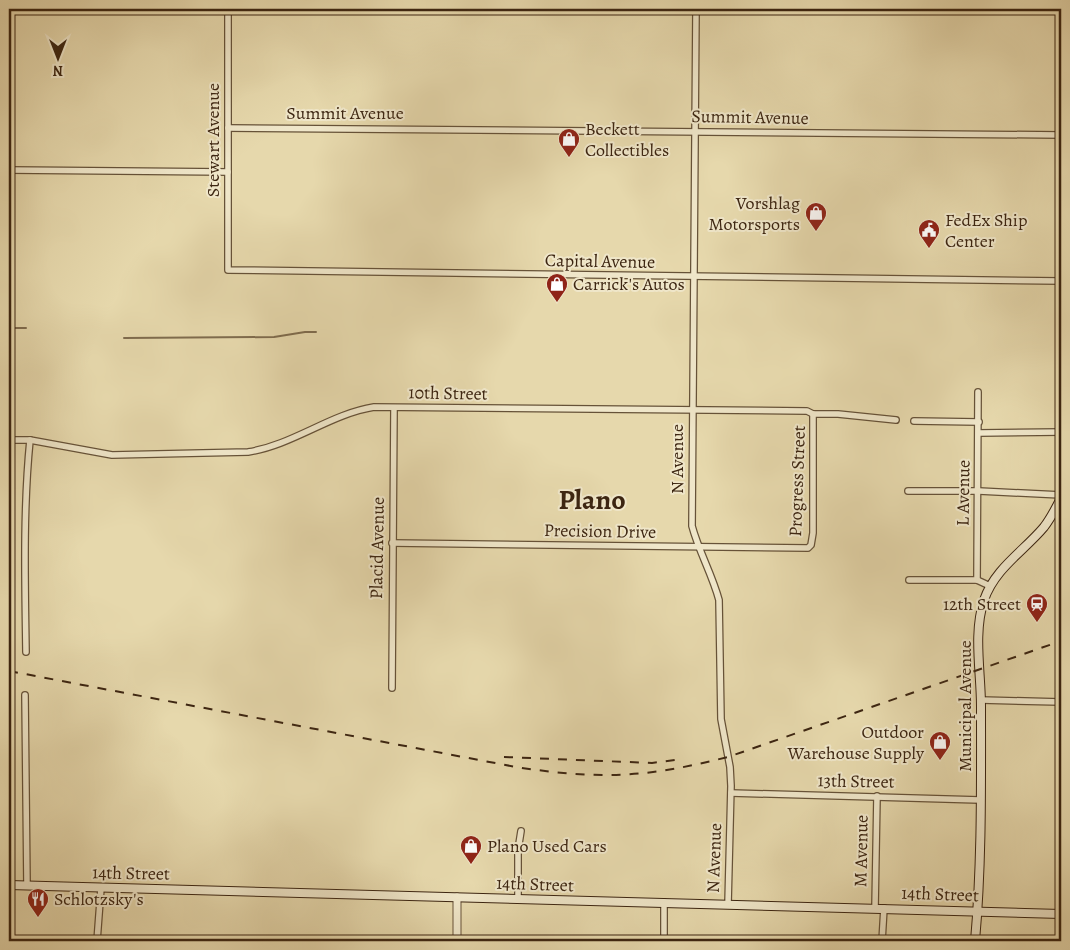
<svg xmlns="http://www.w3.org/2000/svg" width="1070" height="950" font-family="Alegreya,serif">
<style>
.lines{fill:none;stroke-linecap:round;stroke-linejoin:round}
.stream{stroke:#7f6c4e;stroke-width:2}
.minor-casing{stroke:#665238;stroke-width:8}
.tertiary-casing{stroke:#665238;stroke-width:9}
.secondary-casing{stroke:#3c2511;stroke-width:10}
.minor{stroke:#efe6c9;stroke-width:5.5}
.tertiary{stroke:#efe6c9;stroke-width:7}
.secondary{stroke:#efe6c9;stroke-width:8}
.rail{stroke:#3c2511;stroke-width:2;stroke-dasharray:9 9;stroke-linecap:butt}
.labels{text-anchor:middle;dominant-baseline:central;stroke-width:4;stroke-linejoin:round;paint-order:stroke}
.street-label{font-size:18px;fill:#3c2511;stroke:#efe6c9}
.poi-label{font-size:18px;fill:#3c2511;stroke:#efe6c9;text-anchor:start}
.town-label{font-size:28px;font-weight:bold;fill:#3c2511;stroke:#efe6c9}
</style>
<rect width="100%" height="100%" fill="#e6d8ac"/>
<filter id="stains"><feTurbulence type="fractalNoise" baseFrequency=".004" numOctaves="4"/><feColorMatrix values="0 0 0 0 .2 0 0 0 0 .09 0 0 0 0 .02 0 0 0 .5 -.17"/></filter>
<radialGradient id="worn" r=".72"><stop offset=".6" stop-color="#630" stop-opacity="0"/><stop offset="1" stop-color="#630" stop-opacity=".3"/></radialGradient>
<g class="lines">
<!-- stream -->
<g class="stream">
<path d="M9 328H26"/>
<path d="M124 338 274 337 305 332H316"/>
</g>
<!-- minor casing -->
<g class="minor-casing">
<g id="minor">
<path d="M228 9V270L1061 281"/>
<path d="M696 9 692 526C699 552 712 574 719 600L721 719 730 767 731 786 728 904"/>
<path d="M228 128 1061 135"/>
<path d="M9 170 228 172"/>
<path d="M978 392 977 580 990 586"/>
<path d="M914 421 979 422"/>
<path d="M979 433 1061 432"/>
<path d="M9 440H30L112 455 248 452C293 445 330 414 374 407L807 411 813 414H838L896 420"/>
<path d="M908 491H979L1061 495"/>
<path d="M392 543 808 548 811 545 813 533V414"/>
<path d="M909 580H977"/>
<path d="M26 652C25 582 23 510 30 440"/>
<path d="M392 688 394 408"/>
<path d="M25 695 27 886"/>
<path d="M981 700 1061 702"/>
<path d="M731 793 980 800"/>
<path d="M518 898V850L521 831"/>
<path d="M664 902V941"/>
<path d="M875 908 877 796"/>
<path d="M97 941 101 888"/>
<path d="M882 941 884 908"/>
</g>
</g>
<!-- tertiary casing -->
<g class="tertiary-casing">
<path id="tertiary" d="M457 941V897"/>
</g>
<!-- secondary casing -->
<g class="secondary-casing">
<g id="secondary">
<path d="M9 885 1061 914"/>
<path d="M975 941C982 863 981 784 981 706 981 672 973 633 984 600 995 568 1024 551 1044 527 1051 518 1056 508 1061 498"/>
</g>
</g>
<!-- minor -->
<use href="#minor" class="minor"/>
<!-- tertiary -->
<use href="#tertiary" class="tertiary"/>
<!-- secondary -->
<use href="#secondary" class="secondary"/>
<!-- rail -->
<g class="rail">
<path d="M9 671 516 767C561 774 607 778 653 772 678 769 703 763 728 757L1061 641"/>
<path d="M504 757 652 763 682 759"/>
</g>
</g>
<!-- icons -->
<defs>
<g id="shop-pin" transform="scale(1.125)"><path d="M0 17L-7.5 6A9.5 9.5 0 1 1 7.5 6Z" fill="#8f2418" stroke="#efe6c9"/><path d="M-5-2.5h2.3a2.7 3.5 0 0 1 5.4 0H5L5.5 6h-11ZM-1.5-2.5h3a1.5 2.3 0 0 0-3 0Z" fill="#fff"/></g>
<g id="civic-pin" transform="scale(1.125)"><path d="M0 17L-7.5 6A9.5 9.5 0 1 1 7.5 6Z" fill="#8f2418" stroke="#efe6c9"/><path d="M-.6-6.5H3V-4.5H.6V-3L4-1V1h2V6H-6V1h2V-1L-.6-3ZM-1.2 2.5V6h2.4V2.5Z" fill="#fff"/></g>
<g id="station-pin" transform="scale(1.125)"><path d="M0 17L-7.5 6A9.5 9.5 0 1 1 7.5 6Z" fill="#8f2418" stroke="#efe6c9"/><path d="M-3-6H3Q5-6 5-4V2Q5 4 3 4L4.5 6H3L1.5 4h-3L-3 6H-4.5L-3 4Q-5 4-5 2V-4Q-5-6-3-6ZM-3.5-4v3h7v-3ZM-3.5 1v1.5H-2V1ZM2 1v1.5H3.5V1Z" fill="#fff"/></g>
<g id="restaurant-pin" transform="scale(1.125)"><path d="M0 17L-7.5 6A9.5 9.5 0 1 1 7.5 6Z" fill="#8f2418" stroke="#efe6c9"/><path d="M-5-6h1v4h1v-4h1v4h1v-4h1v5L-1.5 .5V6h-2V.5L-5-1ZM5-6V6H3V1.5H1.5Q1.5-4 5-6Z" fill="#fff"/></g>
</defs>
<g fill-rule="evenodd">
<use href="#shop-pin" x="569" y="139"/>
<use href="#shop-pin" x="816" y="213"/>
<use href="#civic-pin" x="929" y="230"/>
<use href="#shop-pin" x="557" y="284"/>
<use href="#station-pin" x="1037" y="604"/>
<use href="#shop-pin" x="940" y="742"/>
<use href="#shop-pin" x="471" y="846"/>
<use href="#restaurant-pin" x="38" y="899"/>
</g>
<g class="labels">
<!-- street labels -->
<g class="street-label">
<text x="345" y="113">Summit Avenue</text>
<text transform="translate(750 117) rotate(1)">Summit Avenue</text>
<text transform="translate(213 140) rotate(-90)">Stewart Avenue</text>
<text transform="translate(600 261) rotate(1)">Capital Avenue</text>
<text transform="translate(448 393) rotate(1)">10th Street</text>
<text transform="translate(677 459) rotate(-90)">N Avenue</text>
<text transform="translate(797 481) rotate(-88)">Progress Street</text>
<text transform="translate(963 493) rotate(-89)">L Avenue</text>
<text transform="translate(600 531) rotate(1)">Precision Drive</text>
<text transform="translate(377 548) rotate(-89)">Placid Avenue</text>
<text transform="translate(965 706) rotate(-90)">Municipal Avenue</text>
<text transform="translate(856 781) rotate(1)">13th Street</text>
<text transform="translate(861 851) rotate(-89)">M Avenue</text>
<text transform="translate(714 858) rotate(-88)">N Avenue</text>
<text transform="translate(131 873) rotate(1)">14th Street</text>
<text transform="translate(535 884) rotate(2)">14th Street</text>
<text transform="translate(940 894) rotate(2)">14th Street</text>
</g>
<!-- poi labels -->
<g class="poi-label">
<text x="585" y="129">Beckett<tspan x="585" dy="21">Collectibles</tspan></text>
<text x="800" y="203" text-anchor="end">Vorshlag<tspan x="800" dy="21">Motorsports</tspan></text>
<text x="945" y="220">FedEx Ship<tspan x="945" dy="21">Center</tspan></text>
<text x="573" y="284">Carrick's Autos</text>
<text x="1021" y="604" text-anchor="end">12th Street</text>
<text x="924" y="732" text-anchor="end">Outdoor<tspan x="924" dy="21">Warehouse Supply</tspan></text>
<text x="487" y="846">Plano Used Cars</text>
<text x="54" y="899">Schlotzsky's</text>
</g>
<!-- town labels -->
<g class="town-label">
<text x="592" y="500">Plano</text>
</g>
</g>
<!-- margin -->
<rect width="1070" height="950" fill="none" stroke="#e6d8ac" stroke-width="30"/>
<rect x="10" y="10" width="1050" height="930" fill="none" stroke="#3c2511" stroke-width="2.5"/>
<rect x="15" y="15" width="1040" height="920" fill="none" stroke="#3c2511"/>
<!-- north arrow -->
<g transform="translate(58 58) rotate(180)" stroke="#efe6c9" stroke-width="4" paint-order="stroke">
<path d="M0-4L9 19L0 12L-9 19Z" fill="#3c2511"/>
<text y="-8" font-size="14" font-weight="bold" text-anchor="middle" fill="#3c2511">N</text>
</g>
<rect width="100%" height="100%" filter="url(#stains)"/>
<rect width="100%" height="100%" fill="url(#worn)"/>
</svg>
